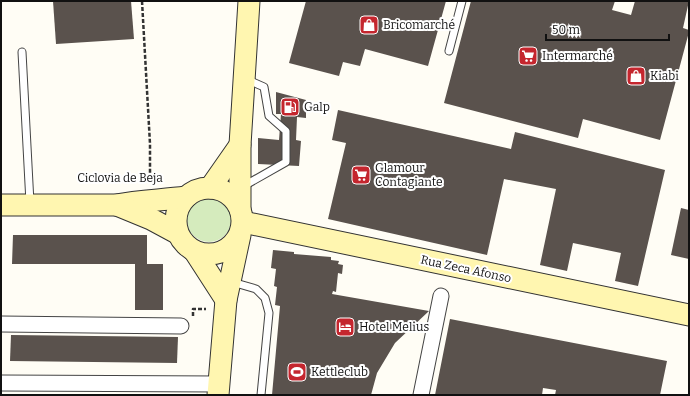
<svg xmlns="http://www.w3.org/2000/svg" width="690" height="396" font-family="Bitter,serif">
<style>
.green{fill:#d5ebbd}
.building{fill:#5a524d}
.lines{fill:none;stroke-linecap:round;stroke-linejoin:round}
.service-casing{stroke:#444;stroke-width:9}
.minor-casing{stroke:#444;stroke-width:17}
.secondary-casing{stroke:#333;stroke-width:23}
.path{stroke:#333;stroke-width:2.5;stroke-dasharray:4 2;stroke-linecap:butt}
.service{stroke:#fff;stroke-width:7}
.minor{stroke:#fff;stroke-width:15}
.secondary{stroke:#fff6b0;stroke-width:21}
.labels{text-anchor:middle;dominant-baseline:central;stroke-width:4;stroke-linejoin:round;paint-order:stroke}
.poi-label{font-size:12px;fill:#111;stroke:#fff;text-anchor:start}
.street-label{font-size:12px;fill:#111;stroke:#fff}
</style>
<rect width="100%" height="100%" fill="#fffdf5"/>
<!-- green -->
<circle class="green" cx="209" cy="220" r="22"/>
<!-- building -->
<g class="building">
<path d="M53 1H131L134 39 56 44Z"/>
<path d="M306 1H446L428 66 365 49 360 66 343 62 339 76 289 63Z"/>
<path d="M471 1H615L612 10 631 15 635 1H689L683 28 689 30V32L660 140 583 119 578 138 444 103Z"/>
<path d="M276 92 306 100V118L297 117 296 140 301 141 299 166 258 164V138L279 140 281 114H276Z"/>
<path d="M338 110 511 149 515 132 665 170 638 286 615 281 621 253 573 243 567 271 540 265 556 189 504 179 487 255 328 219 346 143 332 140Z"/>
<path d="M681 208 689 210V259L671 255Z"/>
<path d="M13 235H147V264H163V310H135V264H12Z"/>
<path d="M273 250 294 252V254L331 257V260L339 261 338 264 343 265 342 274 338 273 336 292 333 291 332 294 429 311 395 343 377 373 371 395H272L280 306 275 305 277 287 274 286 276 269 271 268Z"/>
<path d="M450 319 667 361 660 395H555L556 390 543 388 542 395H435Z"/>
<path d="M11 335 178 337 177 363 10 361Z"/>
</g>
<g class="lines">
<!-- service casing -->
<g class="service-casing">
<g id="service">
<path d="M449 51 462 1"/>
<path d="M22 52 30 203"/>
<path d="M242 187 286 162V131L269 116 264 87 246 79"/>
<path d="M232 282 256 289 265 298 269 313 261 395"/>
</g>
</g>
<!-- minor casing -->
<g class="minor-casing">
<g id="minor">
<path d="M1 324 181 326"/>
<path d="M1 383 219 384"/>
<path d="M421 395 441 296"/>
</g>
</g>
<!-- secondary casing -->
<g class="secondary-casing">
<g id="secondary">
<circle cx="209" cy="221" r="33"/>
<path d="M210 188 240 145"/>
<path d="M1 205H116C139 201 163 200 186 197"/>
<path d="M117 205 151 219 177 233"/>
<path d="M240 209V145L249 1"/>
<path d="M243 222 689 315"/>
<path d="M195 252 226 300"/>
<path d="M218 395 226 300 240 235"/>
</g>
</g>
<!-- path -->
<g class="path">
<path d="M142 1 150 144V183"/>
<path d="M193 316V309H206"/>
</g>
<!-- service -->
<use href="#service" class="service"/>
<!-- minor -->
<use href="#minor" class="minor"/>
<!-- secondary -->
<use href="#secondary" class="secondary"/>
</g>
<!-- icons -->
<defs>
<g id="shop-square" transform="scale(1)"><rect x="-9" y="-9" width="18" height="18" rx="4" fill="#c4262e" stroke="#fff"/><path d="M-5-2.5h2.3a2.7 3.5 0 0 1 5.4 0H5L5.5 6h-11ZM-1.5-2.5h3a1.5 2.3 0 0 0-3 0Z" fill="#fff"/></g>
<g id="supermarket-square" transform="scale(1)"><rect x="-9" y="-9" width="18" height="18" rx="4" fill="#c4262e" stroke="#fff"/><path d="M-6-5.5h2.5l.6 2H6L4.5 2H-2.5L-4.4-4H-6ZM-1.5 3.2a1.3 1.3 0 1 0 .1 0ZM3 3.2a1.3 1.3 0 1 0 .1 0Z" fill="#fff"/></g>
<g id="fuel-square" transform="scale(1)"><rect x="-9" y="-9" width="18" height="18" rx="4" fill="#c4262e" stroke="#fff"/><path d="M-5.5-6h7V0h2V4h1.3V-2.5L3-4.5l.8-.8L6-3V5H2.5V1h-1V6h-7ZM-4.2-4.7v3.2H.2V-4.7Z" fill="#fff"/></g>
<g id="hotel-square" transform="scale(1)"><rect x="-9" y="-9" width="18" height="18" rx="4" fill="#c4262e" stroke="#fff"/><path d="M-6-4.5h1.5V1H6V5H4.5V3h-9V5H-6ZM-4 0a1.8 1.8 0 1 1 3.6 0ZM.5 0V-2.5h3Q6-2.5 6 0Z" fill="#fff"/></g>
<g id="stadium-square" transform="scale(1)"><rect x="-9" y="-9" width="18" height="18" rx="4" fill="#c4262e" stroke="#fff"/><path d="M0-5a6.5 5 0 1 0 0 10a6.5 5 0 1 0 0-10ZM-3.5-1.8h7v3.6h-7Z" fill="#fff"/></g>
</defs>
<g fill-rule="evenodd">
<use href="#shop-square" x="369" y="25"/>
<use href="#supermarket-square" x="528" y="56"/>
<use href="#shop-square" x="636" y="76"/>
<use href="#fuel-square" x="290" y="107"/>
<use href="#supermarket-square" x="361" y="175"/>
<use href="#hotel-square" x="345" y="327"/>
<use href="#stadium-square" x="297" y="372"/>
</g>
<g class="labels">
<!-- poi labels -->
<g class="poi-label">
<text x="383" y="25">Bricomarché</text>
<text x="542" y="56">Intermarché</text>
<text x="650" y="76">Kiabi</text>
<text x="304" y="107">Galp</text>
<text x="375" y="168">Glamour<tspan x="375" dy="14">Contagiante</tspan></text>
<text x="359" y="327">Hotel Melius</text>
<text x="311" y="372">Kettleclub</text>
</g>
<!-- street labels -->
<g class="street-label">
<text x="120" y="178">Ciclovia de Beja</text>
<text transform="translate(466 269) rotate(12)">Rua Zeca Afonso</text>
</g>
</g>
<!-- border -->
<rect width="690" height="396" fill="none" stroke="#111111" stroke-width="4"/>
<!-- scale -->
<path d="M546 34v6h123v-6" fill="none" stroke="#111111" stroke-width="2"/>
<text x="552" y="34" font-size="12" fill="#111111" stroke="#ffffff" stroke-width="3" paint-order="stroke">50 m</text>
</svg>
